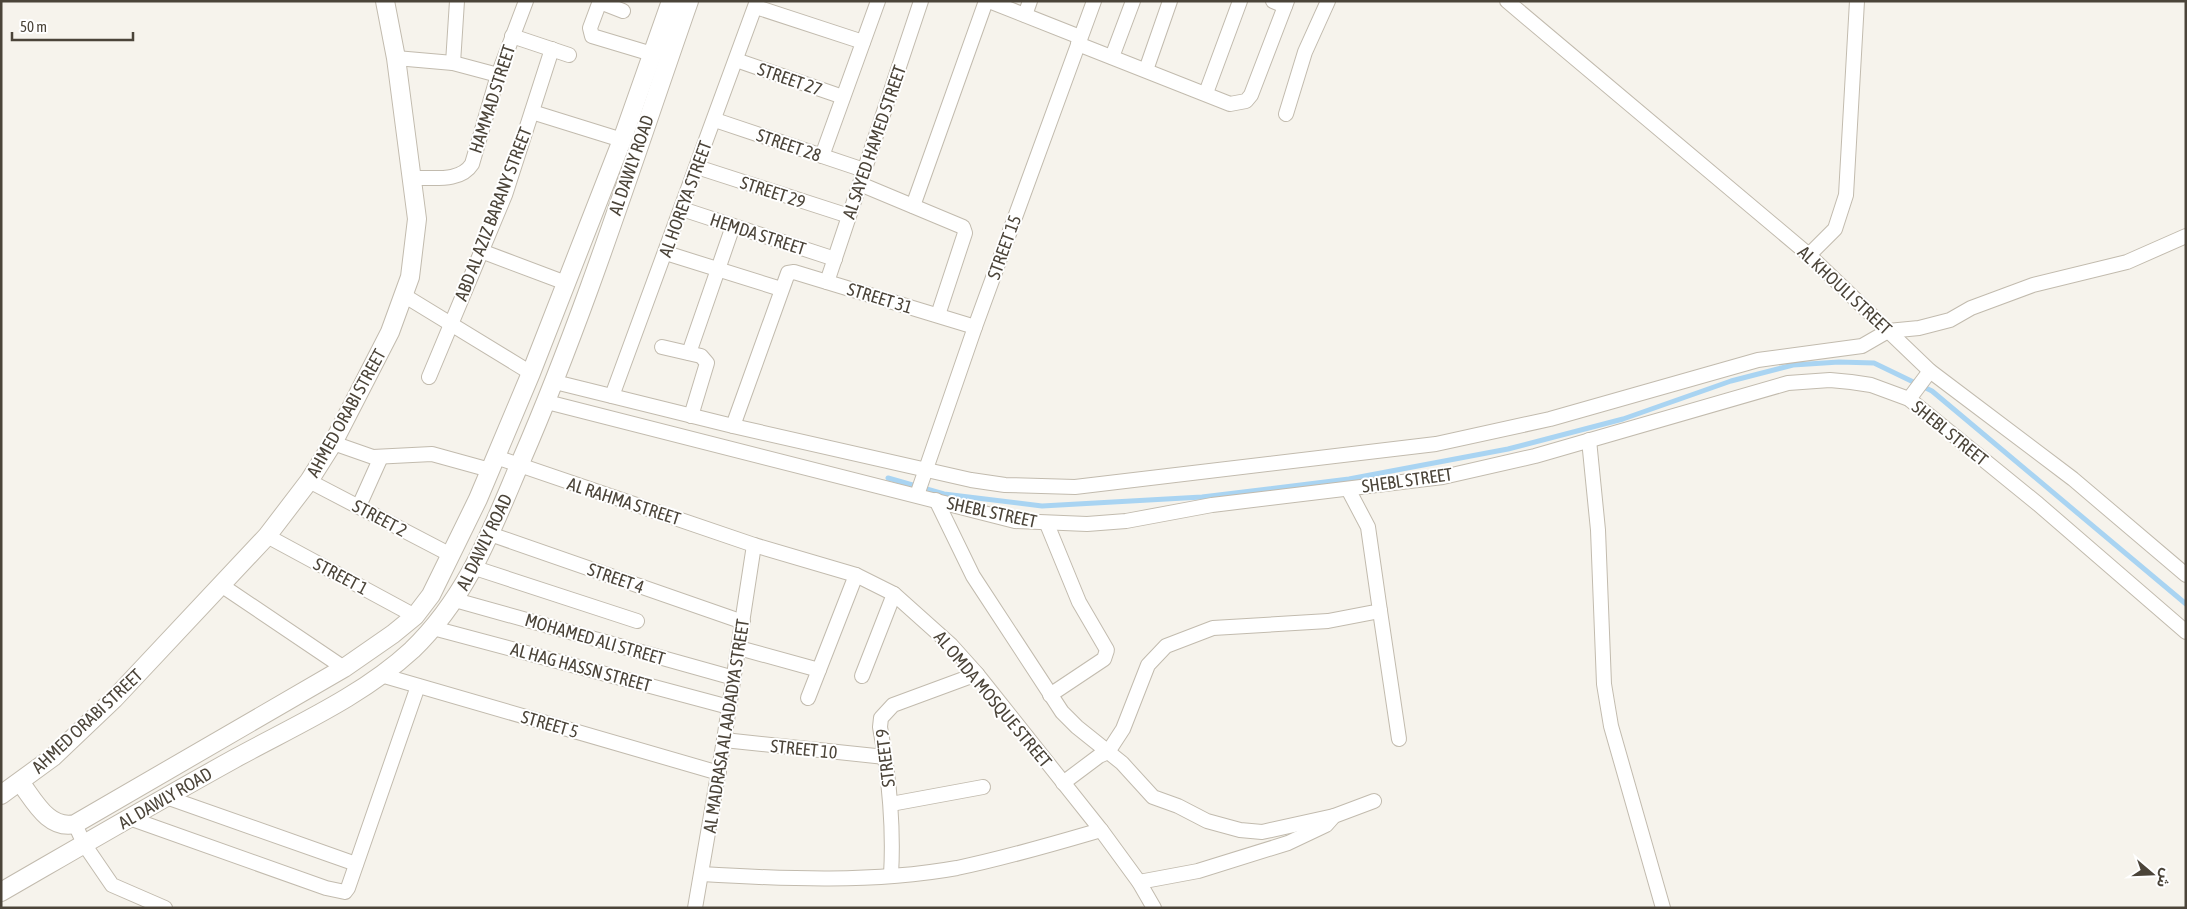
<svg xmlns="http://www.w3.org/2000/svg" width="2187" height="909" font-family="'Asap Condensed','Noto Sans Arabic',sans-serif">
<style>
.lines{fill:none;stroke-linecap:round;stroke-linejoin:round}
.stream{stroke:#a9d4f2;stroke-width:5}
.minor-casing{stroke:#c2bbae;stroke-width:16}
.tertiary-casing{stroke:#c2bbae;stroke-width:20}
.minor{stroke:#fff;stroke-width:14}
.tertiary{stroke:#fff;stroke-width:18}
.labels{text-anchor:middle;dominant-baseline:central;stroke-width:4;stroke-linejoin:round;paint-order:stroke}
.street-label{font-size:18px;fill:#4b4439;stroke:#fff}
</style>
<rect width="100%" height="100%" fill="#f6f3ec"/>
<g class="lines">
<!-- stream -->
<path class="stream" d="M888 478 944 494 1042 506 1202 497 1349 479 1508 449 1623 419 1731 381 1793 365 1839 362 1874 363 1932 391 2186 604"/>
<!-- minor casing -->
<g class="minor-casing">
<g id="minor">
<path d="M600 1 590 28 592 36 652 54"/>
<path d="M989 1 1080 37"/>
<path d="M1273 1 1285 6"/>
<path d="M1507 1 1809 255 1930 371 2073 479 2186 575"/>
<path d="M600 2 623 11"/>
<path d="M756 7 863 42"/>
<path d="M1025 15 1030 1"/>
<path d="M512 36 569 55"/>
<path d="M1078 44 1230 104 1246 101 1251 95 1287 1"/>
<path d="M1112 57 1133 1"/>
<path d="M396 58 453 63 498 75"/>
<path d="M736 60 843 97"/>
<path d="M453 63 457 1"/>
<path d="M1146 70 1170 1"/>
<path d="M1206 93 1240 1"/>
<path d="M532 112 622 140"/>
<path d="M1286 114 1305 52 1328 1"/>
<path d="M715 120 864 170"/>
<path d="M822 156 878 1"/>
<path d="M697 167 849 216"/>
<path d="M412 178C432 177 460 183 472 164L498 75 526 1"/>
<path d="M860 184 963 227 965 233 938 315"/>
<path d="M913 206 986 1"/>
<path d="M682 209 835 259"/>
<path d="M481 251 566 283"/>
<path d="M666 253 781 289"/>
<path d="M1809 255 1835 229 1846 195 1857 1"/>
<path d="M827 282 921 1"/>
<path d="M405 296 531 373"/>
<path d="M662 347 701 356 707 363 691 416"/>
<path d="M689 353 733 226"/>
<path d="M429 377 505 195 552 49"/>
<path d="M555 382 733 426 971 480 1005 485 1075 487 1436 444 1550 419 1758 360 1862 346 1888 331 1919 328 1950 320 1971 308 2033 285 2127 262 2186 236"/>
<path d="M612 396 757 1"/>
<path d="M1909 399 1930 371"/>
<path d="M547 402 1015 521 1087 524 1126 521 1212 505 1443 477 1535 456 1788 383 1830 380 1851 382 1871 385 1909 399 2038 504 2186 632"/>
<path d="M733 426 788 273 794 272 975 327"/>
<path d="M1589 440 1598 530 1604 684 1611 726 1663 908"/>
<path d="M333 443 373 457 432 454 490 470"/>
<path d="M496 457 754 545 856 575 894 594 951 645 977 674 1101 830 1139 882 1154 908"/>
<path d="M309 481 451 555"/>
<path d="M917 495 975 327 1094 1"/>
<path d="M936 500 973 576 1062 712 1077 727 1122 763 1153 797 1178 806 1207 821 1240 830 1262 832 1334 816"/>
<path d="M359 506 381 457"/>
<path d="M1047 524 1079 602 1107 650 1104 659 1050 695"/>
<path d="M490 534 743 622"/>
<path d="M267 536 415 616"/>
<path d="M475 568 637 621"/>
<path d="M221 585 344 668"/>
<path d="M455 600 734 678"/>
<path d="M1380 611 1399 739"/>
<path d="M433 628 729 707"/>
<path d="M739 648 819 670"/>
<path d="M381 675 719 773"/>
<path d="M862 676 894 594"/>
<path d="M808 698 856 575"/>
<path d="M724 740 885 757"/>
<path d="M1063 783 1099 756 1108 752 1123 729 1148 665 1166 646 1213 628 1328 621 1380 611 1368 527 1348 489"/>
<path d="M166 797 356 864"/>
<path d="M891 804 983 787"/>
<path d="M129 818 326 888 345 892 348 888 418 686"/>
<path d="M75 824 84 844 112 885 165 908"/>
<path d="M702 874C786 879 873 883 957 868 1006 858 1053 844 1101 830"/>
<path d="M891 875C894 825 889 776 880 727L881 718 893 705 977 674"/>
<path d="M1139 882 1198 871 1288 843 1326 825 1334 816 1374 801"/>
<path d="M695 908 724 740 754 545"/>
</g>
</g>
<!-- tertiary casing -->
<g class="tertiary-casing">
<g id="tertiary">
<path d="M20 782C34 800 48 830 75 824L344 668 393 634 415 616 431 595 478 499 531 373 622 140 671 1"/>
<path d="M1 795 53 757 114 699 267 536 309 481 333 443 390 332 410 277 417 219 396 58 385 1"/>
<path d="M1 892C79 847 156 802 234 759 294 726 361 697 412 650 468 596 491 531 521 461 586 311 635 155 689 1"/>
</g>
</g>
<!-- minor -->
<use href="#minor" class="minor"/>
<!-- tertiary -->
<use href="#tertiary" class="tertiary"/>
</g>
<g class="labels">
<!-- street labels -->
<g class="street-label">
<text transform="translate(790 79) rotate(19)">STREET 27</text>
<text transform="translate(492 99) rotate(-72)">HAMMAD STREET</text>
<text transform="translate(874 142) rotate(-71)">AL SAYED HAMED STREET</text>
<text transform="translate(789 145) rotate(19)">STREET 28</text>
<text transform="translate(631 165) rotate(-71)">AL DAWLY ROAD</text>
<text transform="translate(773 192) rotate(18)">STREET 29</text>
<text transform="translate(685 199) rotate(-70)">AL HOREYA STREET</text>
<text transform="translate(493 214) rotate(-69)">ABD AL AZIZ BARANY STREET</text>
<text transform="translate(758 234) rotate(18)">HEMDA STREET</text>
<text transform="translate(1004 247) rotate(-70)">STREET 15</text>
<text transform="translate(1845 290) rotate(43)">AL KHOULI STREET</text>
<text transform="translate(880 298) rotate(17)">STREET 31</text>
<text transform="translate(346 413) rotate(-61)">AHMED ORABI STREET</text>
<text transform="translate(1950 433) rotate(39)">SHEBL STREET</text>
<text transform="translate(1407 480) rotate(-8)">SHEBL STREET</text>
<text transform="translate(624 501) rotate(18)">AL RAHMA STREET</text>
<text transform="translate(992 512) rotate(12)">SHEBL STREET</text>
<text transform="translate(380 518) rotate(28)">STREET 2</text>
<text transform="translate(484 542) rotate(-64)">AL DAWLY ROAD</text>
<text transform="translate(341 576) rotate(28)">STREET 1</text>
<text transform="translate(616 578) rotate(19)">STREET 4</text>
<text transform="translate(595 639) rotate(16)">MOHAMED ALI STREET</text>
<text transform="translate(581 667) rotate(15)">AL HAG HASSN STREET</text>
<text transform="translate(993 699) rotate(50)">AL OMDA MOSQUE STREET</text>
<text transform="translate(87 721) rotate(-43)">AHMED ORABI STREET</text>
<text transform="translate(550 724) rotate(16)">STREET 5</text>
<text transform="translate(726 726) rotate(-81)">AL MADRASA AL AADADYA STREET</text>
<text transform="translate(804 749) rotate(6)">STREET 10</text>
<text transform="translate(885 758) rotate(-97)">STREET 9</text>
<text transform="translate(165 798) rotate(-30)">AL DAWLY ROAD</text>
</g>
</g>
<!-- border -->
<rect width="2187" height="909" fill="none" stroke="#4b4439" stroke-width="5"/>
<!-- north arrow -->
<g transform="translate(2152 874) rotate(109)" stroke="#ffffff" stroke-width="4" paint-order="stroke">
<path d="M0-4L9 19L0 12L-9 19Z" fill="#4b4439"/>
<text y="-8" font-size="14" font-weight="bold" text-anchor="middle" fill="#4b4439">ش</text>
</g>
<!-- scale -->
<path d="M12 32v8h121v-8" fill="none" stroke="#4b4439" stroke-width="2.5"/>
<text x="20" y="32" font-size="15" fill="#4b4439" stroke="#ffffff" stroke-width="4" paint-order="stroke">50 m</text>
</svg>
